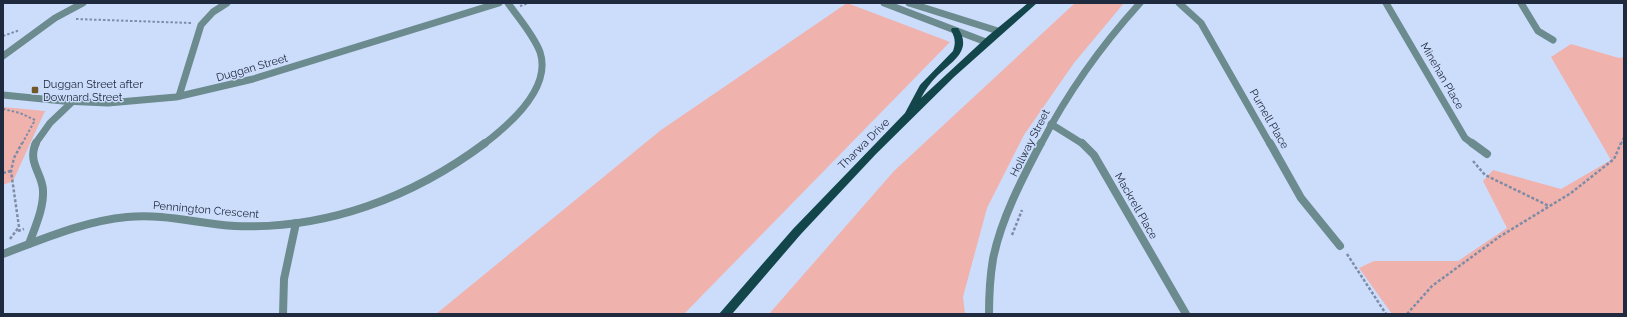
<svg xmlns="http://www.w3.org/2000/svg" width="1627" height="317" font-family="Raleway,sans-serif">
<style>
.green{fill:#f0b2ad}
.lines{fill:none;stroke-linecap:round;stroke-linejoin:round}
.path-far1{stroke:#7e8ca6;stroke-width:2;stroke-dasharray:2.5 2;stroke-linecap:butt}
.path{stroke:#7e8ca6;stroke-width:2.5;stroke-dasharray:3 2;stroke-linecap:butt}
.minor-far1{stroke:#6c8b8e;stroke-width:7}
.minor{stroke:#6c8b8e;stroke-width:8}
.tertiary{stroke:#6c8b8e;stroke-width:7}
.primary{fill:#13464b;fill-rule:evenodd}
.poi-dot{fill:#705929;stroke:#ccddfc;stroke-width:1.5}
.labels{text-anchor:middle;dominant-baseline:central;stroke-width:3;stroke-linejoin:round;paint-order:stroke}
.street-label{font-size:11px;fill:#202a3e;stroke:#ccddfc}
.poi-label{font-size:11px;fill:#202a3e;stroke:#ccddfc;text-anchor:start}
</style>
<rect width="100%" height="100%" fill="#ccddfc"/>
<!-- green -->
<g class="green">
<path d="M847 3 950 42 684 314H436L661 130Z"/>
<path d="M1075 3H1124L1074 63 1024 135 987 208 963 297 965 314H769L894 171Z"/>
<path d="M1571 44 1619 58 1624 57V314H1392L1359 268 1374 261H1458L1507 228 1483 181 1493 170 1561 189 1611 160 1551 57Z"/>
<path d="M3 107 45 111 13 181 3 185Z"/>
</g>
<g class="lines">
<!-- path-far1 -->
<g class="path-far1">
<path d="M520 6 529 3"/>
<path d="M76 19 191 23"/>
<path d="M3 36 20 30"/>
<path d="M3 109 20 113 35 120 22 144"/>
<path d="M1621 144 1624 137"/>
</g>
<!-- path -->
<g class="path">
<path d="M1473 161 1485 175 1549 206"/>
<path d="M3 173 11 171"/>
<path d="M18 231 24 229"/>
<path d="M1012 235 1022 210"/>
<path d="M10 239 19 227 11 171 14 158 22 143"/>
<path d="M1347 254 1386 314"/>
<path d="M1407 314 1432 286 1499 237 1571 193 1614 159 1621 143"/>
</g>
<!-- minor-far1 -->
<g class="minor-far1">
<path d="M1179 3 1201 23 1270 144"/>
<path d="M1386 3 1465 138 1473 144"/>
<path d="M1521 3 1538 31 1553 40"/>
<path d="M179 96 201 25 213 12 227 3"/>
<path d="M1051 124 1083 144"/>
<path d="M35 144 50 123 71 103"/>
<path d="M484 144C509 125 552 88 540 52 533 34 519 19 508 3"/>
<path d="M1041 144C1068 92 1101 46 1140 3"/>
</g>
<!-- minor -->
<g class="minor">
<path d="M1082 143 1094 155 1186 314"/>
<path d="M1270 143 1301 198 1340 246"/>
<path d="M1472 143 1487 154"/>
<path d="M29 244C35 227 44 208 43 190 42 173 27 162 36 143"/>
<path d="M3 254C43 239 84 221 127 217 164 213 199 224 235 226 326 230 413 197 485 143"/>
<path d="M283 314 284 279 296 223"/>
<path d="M989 314C989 296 990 277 993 259 1001 219 1022 179 1041 143"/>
</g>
<!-- tertiary -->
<g class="tertiary">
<path d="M884 3 986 42"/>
<path d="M909 3 998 31"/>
<path d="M3 56 55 18 83 3"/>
<path d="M3 95 63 101 108 103 176 97 253 79 499 3"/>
</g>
<!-- primary -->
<path class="primary" d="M1028 3H1037L954 77 876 154 801 234 732 314H719L793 229 905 113 920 85 953 51C956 42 955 38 951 30L952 28H958C973 51 952 61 937 76 931 82 925 90 921 98L988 36Z"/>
</g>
<!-- markers -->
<rect class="poi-dot" x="31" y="86" width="8" height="8" rx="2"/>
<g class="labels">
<!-- street labels -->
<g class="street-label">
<text transform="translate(252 68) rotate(-16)">Duggan Street</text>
<text transform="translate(1442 76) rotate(60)">Minehan Place</text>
<text transform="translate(1269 119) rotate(60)">Purnell Place</text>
<text transform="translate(1030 143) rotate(-63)">Hollway Street</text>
<text transform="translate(864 144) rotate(-45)">Tharwa Drive</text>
<text transform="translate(1136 206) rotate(60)">Mackrell Place</text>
<text transform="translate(206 210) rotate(5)">Pennington Crescent</text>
</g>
<!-- poi labels -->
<g class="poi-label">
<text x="43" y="84">Duggan Street after<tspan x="43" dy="13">Downard Street</tspan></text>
</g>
</g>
<!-- border -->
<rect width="1627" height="317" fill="none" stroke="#202a3e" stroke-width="8"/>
</svg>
